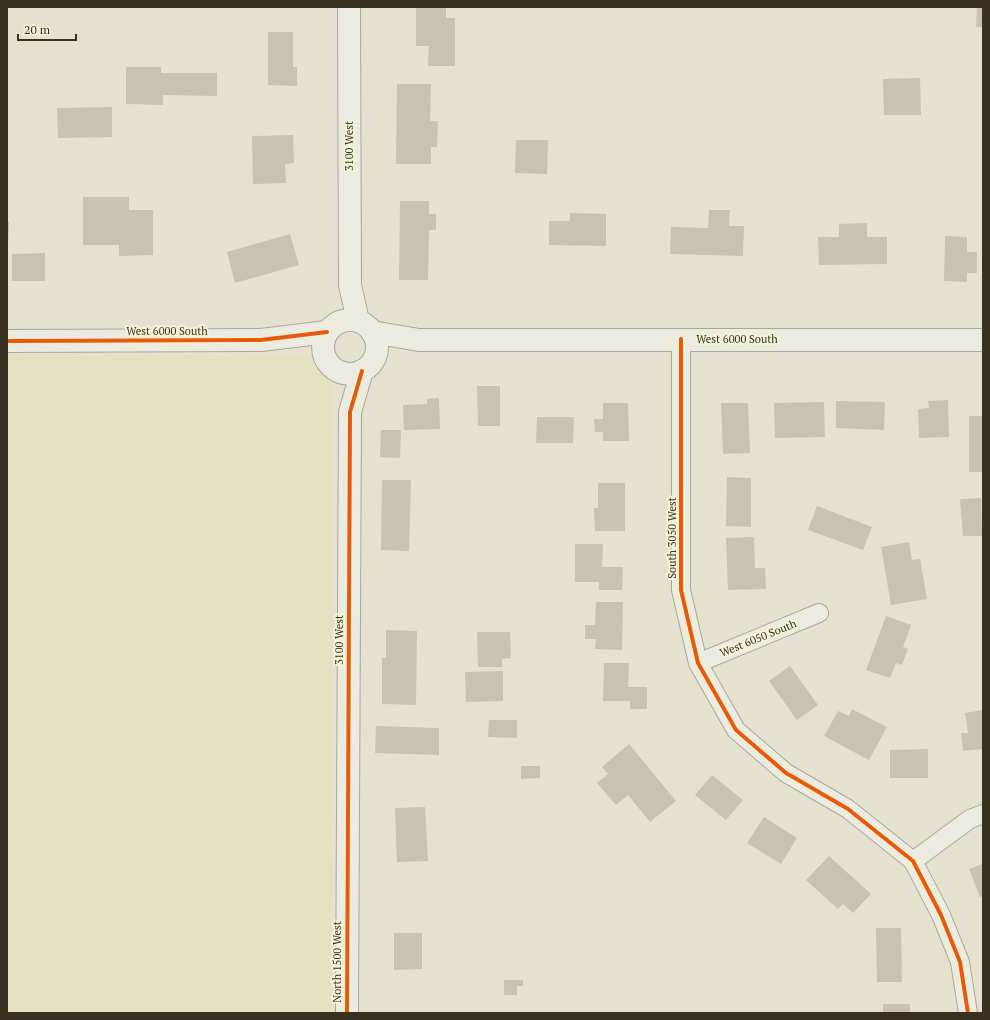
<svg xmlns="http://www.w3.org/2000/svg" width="990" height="1020" font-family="'PT Serif',serif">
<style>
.farmland{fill:#e2e2c1}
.building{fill:#c8c2b0}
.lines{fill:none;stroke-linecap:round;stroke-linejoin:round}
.minor-casing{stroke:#a9a798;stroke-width:20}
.tertiary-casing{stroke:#a9a798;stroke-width:24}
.minor{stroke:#ecebe0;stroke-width:18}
.tertiary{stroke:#ecebe0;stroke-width:22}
.cycleway-casing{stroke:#f4f2d7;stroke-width:6}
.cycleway{stroke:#e8590c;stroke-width:4}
.labels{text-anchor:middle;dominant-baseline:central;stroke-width:4;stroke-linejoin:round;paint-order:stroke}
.street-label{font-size:11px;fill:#393120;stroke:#f4f2d7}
</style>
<rect width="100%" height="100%" fill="#e4e2cf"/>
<!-- farmland -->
<path class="farmland" d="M315 355 325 362 333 373 332 1013H7V356Z"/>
<!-- building -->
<g class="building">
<path d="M416 7H446V18H455V66H428L429 46H416Z"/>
<path d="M977 7H983V27H976Z"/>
<path d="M268 32H293V67H297V86L268 85Z"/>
<path d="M126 67H161V73H217V96L163 95V105L126 104Z"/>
<path d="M920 78 921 115H884L883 79Z"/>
<path d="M397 84H431L430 121H438L437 147H431V164H396Z"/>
<path d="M112 107V137L58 138 57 108Z"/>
<path d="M293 135 294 163 285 164 286 183 253 184 252 136Z"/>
<path d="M516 140H548L547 174 515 173Z"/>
<path d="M83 197H129V210H153V255L119 256V245H83Z"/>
<path d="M400 201H429V214H436V230H429L428 280H399Z"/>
<path d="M709 210H730L729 226H744L743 256 670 254 671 227 708 228Z"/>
<path d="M570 213 606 214V246L549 245V221H570Z"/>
<path d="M7 222H9L8 246H7Z"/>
<path d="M867 223V237H887V264L819 265 818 237H839V224Z"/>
<path d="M290 234 299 265 235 283 227 252Z"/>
<path d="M945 236 967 237V252H977V273H967V282L944 281Z"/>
<path d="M45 253V281H12V254Z"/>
<path d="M477 386H500V426H478Z"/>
<path d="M439 398 440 429 404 430 403 405 427 404V399Z"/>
<path d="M948 400 949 437 919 438 918 409 929 408 928 401Z"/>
<path d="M836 401 885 402 884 430 836 428Z"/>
<path d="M824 402 825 437 775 438 774 403Z"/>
<path d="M603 403H628L629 441H603V432H595L594 419H603Z"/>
<path d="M721 403H748L750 453 723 454Z"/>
<rect x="969" y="416" width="14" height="56"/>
<path d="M537 417H574L573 443H536Z"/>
<path d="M381 430H401L400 458 380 457Z"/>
<path d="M727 477 751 478V527L726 526Z"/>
<path d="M382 480H411L409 551 381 550Z"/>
<path d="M598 483H625V531H595L594 508H598Z"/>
<path d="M981 498 982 536H963L960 499Z"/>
<path d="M817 506 872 527 863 550 808 530Z"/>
<path d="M754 537 755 568H765L766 589 728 590 726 538Z"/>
<path d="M909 542 912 560 920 559 927 599 891 605 881 547Z"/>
<path d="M575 544H603L602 567H623L622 590H599V582H575Z"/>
<path d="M596 602H623L622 650 595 649 596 639H585V625H595Z"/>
<path d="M886 616 911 625 903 647 908 649 902 665 896 663 890 678 866 670Z"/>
<path d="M386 630 417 631 416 705 382 704V658H386Z"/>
<path d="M477 632H510L511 658 502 659V667H478Z"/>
<path d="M604 663H629L628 687H647V709H630V701H603Z"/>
<path d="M790 666 818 705 797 720 769 681Z"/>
<path d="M503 671V701L466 702 465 672Z"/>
<path d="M852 709 887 727 869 760 824 736 838 711 849 716Z"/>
<path d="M983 710V749L963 751 961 733H968L965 713Z"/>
<path d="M489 720H517V738L488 737Z"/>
<path d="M376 726 439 728V755L375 753Z"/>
<path d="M629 744 676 801 650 822 628 795 616 805 597 783 608 774 602 767Z"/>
<path d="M928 749V778H890V750Z"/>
<path d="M521 766H540V778L521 779Z"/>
<path d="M712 775 743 800 726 820 695 795Z"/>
<path d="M425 807 428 861 397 862 395 808Z"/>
<path d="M764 817 797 838 781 864 747 843Z"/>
<path d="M829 856 871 894 853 913 843 904 838 909 806 880Z"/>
<path d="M983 864V896L980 897 969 869Z"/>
<path d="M876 928H901L902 982H877Z"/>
<path d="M394 933H422V969L394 970Z"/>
<path d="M504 980H523V986H517V995H504Z"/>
<rect x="883" y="1004" width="27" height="9"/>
</g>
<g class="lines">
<!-- minor casing -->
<g class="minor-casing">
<g id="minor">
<path d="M681 339V590L698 663 736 730 786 773 848 809 913 861 941 915 960 962 968 1013"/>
<path d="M698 663 819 613"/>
<path d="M913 861 970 819 983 814"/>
</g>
</g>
<!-- tertiary casing -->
<g class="tertiary-casing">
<g id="tertiary">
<path d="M349 7 350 285 358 321"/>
<circle cx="350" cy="347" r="27"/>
<path d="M372 332 419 340H983"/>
<path d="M7 341 261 340 327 332"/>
<path d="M347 1013 350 412 362 371"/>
</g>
</g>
<!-- minor -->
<use href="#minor" class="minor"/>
<!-- tertiary -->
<use href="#tertiary" class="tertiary"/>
<!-- cycleway casing -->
<g class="cycleway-casing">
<g id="cycleway">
<path d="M681 339V590L698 663 736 730 786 773 848 809 913 861 941 915 960 962 968 1013"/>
<path d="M7 341 261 340 327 332"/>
<path d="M347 1013 350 412 362 371"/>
</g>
</g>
<!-- cycleway -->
<use href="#cycleway" class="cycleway"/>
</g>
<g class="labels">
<!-- street labels -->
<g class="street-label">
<text transform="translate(349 146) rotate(-90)">3100 West</text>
<text x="167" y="331">West 6000 South</text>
<text x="737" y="339">West 6000 South</text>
<text transform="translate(672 538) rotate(-90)">South 3050 West</text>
<text transform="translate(758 638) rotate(-22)">West 6050 South</text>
<text transform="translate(339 640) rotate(-90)">3100 West</text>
<text transform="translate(337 962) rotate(-90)">North 1500 West</text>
</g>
</g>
<!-- border -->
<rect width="990" height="1020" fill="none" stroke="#393120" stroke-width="16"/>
<!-- scale -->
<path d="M18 34v6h58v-6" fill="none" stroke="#393120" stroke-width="2"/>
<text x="24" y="34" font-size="12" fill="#393120" stroke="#f4f2d7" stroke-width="3" paint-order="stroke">20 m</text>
</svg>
